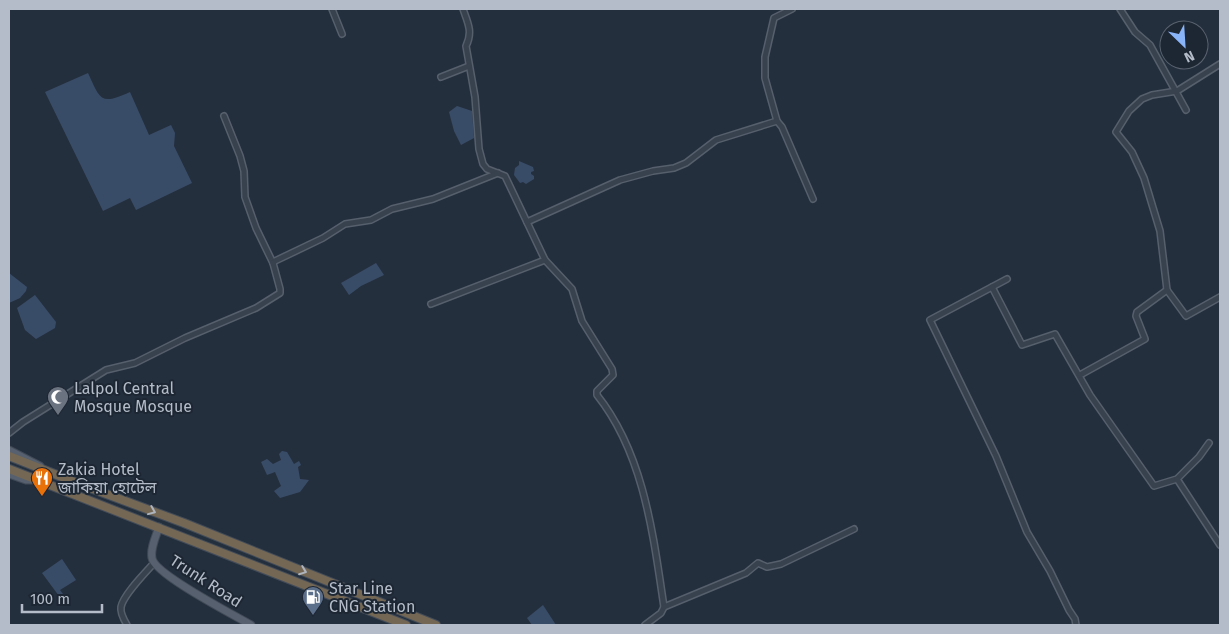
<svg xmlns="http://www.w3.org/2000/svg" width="1229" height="634" font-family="'Fira Sans','Noto Sans Bengali',sans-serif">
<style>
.water{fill:#394c67}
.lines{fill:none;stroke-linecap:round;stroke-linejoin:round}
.minor-casing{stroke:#565f6c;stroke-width:8}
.major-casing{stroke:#414a57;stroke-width:9}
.highway-casing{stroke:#434c59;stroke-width:10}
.minor{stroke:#38414e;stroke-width:5}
.major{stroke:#56606e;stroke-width:7}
.highway{stroke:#746855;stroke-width:8}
.oneway{stroke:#aeb4bd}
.labels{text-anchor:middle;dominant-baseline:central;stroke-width:4;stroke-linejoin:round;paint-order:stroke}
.poi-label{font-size:16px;fill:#b4bcc9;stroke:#1d2633;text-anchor:start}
.street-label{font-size:16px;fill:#b4bcc9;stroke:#1d2633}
</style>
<rect width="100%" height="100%" fill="#242f3e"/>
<!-- water -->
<g class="water">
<path d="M88 73C100 99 100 106 130 92L149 135 171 125 175 133 174 146 192 183 136 210 130 198 103 211 45 92Z"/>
<path d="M457 106 472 111 474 138 461 145 454 131 449 112Z"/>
<path d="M519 161 533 167 534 171 531 172V174L534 176V179L526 184 523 182 520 183 514 175 515 168 519 165Z"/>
<path d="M376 263 384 275 361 286 349 295 341 283Z"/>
<path d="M9 273 27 287 26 291 20 298 9 303Z"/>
<path d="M35 295 56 322 55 328 36 339 25 330 17 308Z"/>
<path d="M282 451 287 452 294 464 299 461 301 465 298 467 300 479 309 480 300 492 280 498 274 491 281 486 275 472 267 475 261 462 267 459 273 464 281 460 279 454Z"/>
<path d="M62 559 76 580 60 590 63 594 59 596 42 573Z"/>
<path d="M543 605 556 625H532L527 618Z"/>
</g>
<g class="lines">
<!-- minor casing -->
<g class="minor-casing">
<g id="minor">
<path d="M332 9 342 34"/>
<path d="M463 9C468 23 473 32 466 46L475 97 479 149 483 164 487 169 505 176 545 260 572 289 582 321 612 369 613 375 597 391V395C644 454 653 534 664 607L661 613 645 625"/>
<path d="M792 9 774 18 765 57V78L777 121 782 127 813 199"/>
<path d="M1120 9 1135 32 1150 45 1186 110"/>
<path d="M1220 64 1177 91 1152 95 1142 99 1129 111 1116 132 1132 152 1144 178 1160 231 1167 290 1186 316 1220 297"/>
<path d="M441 77 469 66"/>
<path d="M224 116 240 156 244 171 245 197 256 228 273 263"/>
<path d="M527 222 620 180 653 171 674 168 686 163 716 140 777 121"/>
<path d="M1007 279 930 320 996 456 1027 532 1050 571 1069 610 1075 619 1076 625"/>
<path d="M992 287 1022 345 1055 334 1090 395 1154 486 1177 479 1199 457 1209 443"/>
<path d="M431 304 545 260"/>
<path d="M1080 375 1145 339 1136 316 1137 312 1167 290"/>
<path d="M9 433 23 422 106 370 135 363 185 338 256 308 280 293V289L273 263 275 261 323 238 345 224 371 220 392 209 433 199 498 173"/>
<path d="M1177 479 1220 545"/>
<path d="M664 607 746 573 758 563 767 567 781 564 854 529"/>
<path d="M127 625C124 620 120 613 121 607 123 595 146 572 154 563"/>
</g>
</g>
<!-- major casing -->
<g class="major-casing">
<g id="major">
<path d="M9 450 40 466"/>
<path d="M9 474 26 480H36"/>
<path d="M159 527C156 536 150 549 152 558 154 574 234 615 251 625"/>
</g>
</g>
<!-- highway casing -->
<g class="highway-casing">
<g id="highway">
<path d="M9 456 77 483 184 523 436 625"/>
<path d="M9 469 406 625"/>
</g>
</g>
<!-- minor -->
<use href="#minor" class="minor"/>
<!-- major -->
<use href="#major" class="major"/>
<!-- highway -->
<use href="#highway" class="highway"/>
</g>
<!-- one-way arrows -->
<defs><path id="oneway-chevron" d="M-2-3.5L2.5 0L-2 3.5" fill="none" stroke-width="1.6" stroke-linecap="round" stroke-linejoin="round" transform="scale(1.25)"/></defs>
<g class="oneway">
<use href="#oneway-chevron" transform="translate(152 511) rotate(22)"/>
<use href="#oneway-chevron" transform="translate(303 571) rotate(21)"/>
</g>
<!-- icons -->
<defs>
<g id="mosque-pin" transform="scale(1.125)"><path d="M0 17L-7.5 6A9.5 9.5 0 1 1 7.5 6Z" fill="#6b7280" stroke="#1d2633"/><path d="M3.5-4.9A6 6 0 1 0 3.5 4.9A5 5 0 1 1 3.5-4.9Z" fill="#fff"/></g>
<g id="restaurant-pin" transform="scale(1.125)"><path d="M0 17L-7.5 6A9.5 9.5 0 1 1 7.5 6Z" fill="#e8710a" stroke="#1d2633"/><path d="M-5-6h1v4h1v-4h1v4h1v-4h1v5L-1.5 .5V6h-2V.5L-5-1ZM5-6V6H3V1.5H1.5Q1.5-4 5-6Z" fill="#fff"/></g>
<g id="fuel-pin" transform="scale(1.125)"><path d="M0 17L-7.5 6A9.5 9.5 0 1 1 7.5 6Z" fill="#5c6f8a" stroke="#1d2633"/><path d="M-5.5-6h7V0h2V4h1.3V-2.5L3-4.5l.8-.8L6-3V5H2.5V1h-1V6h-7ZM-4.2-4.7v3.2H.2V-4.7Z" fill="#fff"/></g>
</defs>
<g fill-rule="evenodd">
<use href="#mosque-pin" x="58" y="397"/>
<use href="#restaurant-pin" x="42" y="478"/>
<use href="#fuel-pin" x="313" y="597"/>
</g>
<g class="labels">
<!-- poi labels -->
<g class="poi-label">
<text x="74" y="388">Lalpol Central<tspan x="74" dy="18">Mosque Mosque</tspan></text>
<text x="58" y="469">Zakia Hotel<tspan x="58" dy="18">জাকিয়া হোটেল</tspan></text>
<text x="329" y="588">Star Line<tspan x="329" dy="18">CNG Station</tspan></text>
</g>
<!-- street labels -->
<g class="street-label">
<text transform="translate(206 581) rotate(33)">Trunk Road</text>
</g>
</g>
<!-- border -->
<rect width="1229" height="634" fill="none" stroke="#b4bcc9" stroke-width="20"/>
<!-- north arrow -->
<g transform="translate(1184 45) rotate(155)"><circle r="24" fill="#1d2633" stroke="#59626f"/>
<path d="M0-4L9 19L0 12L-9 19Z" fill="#8ab4f8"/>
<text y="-8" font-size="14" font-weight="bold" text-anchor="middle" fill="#b4bcc9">N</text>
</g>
<!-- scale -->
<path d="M22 604v8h80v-8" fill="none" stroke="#b4bcc9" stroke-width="2.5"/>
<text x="30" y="604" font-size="15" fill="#b4bcc9" stroke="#1d2633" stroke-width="4" paint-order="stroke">100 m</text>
</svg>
